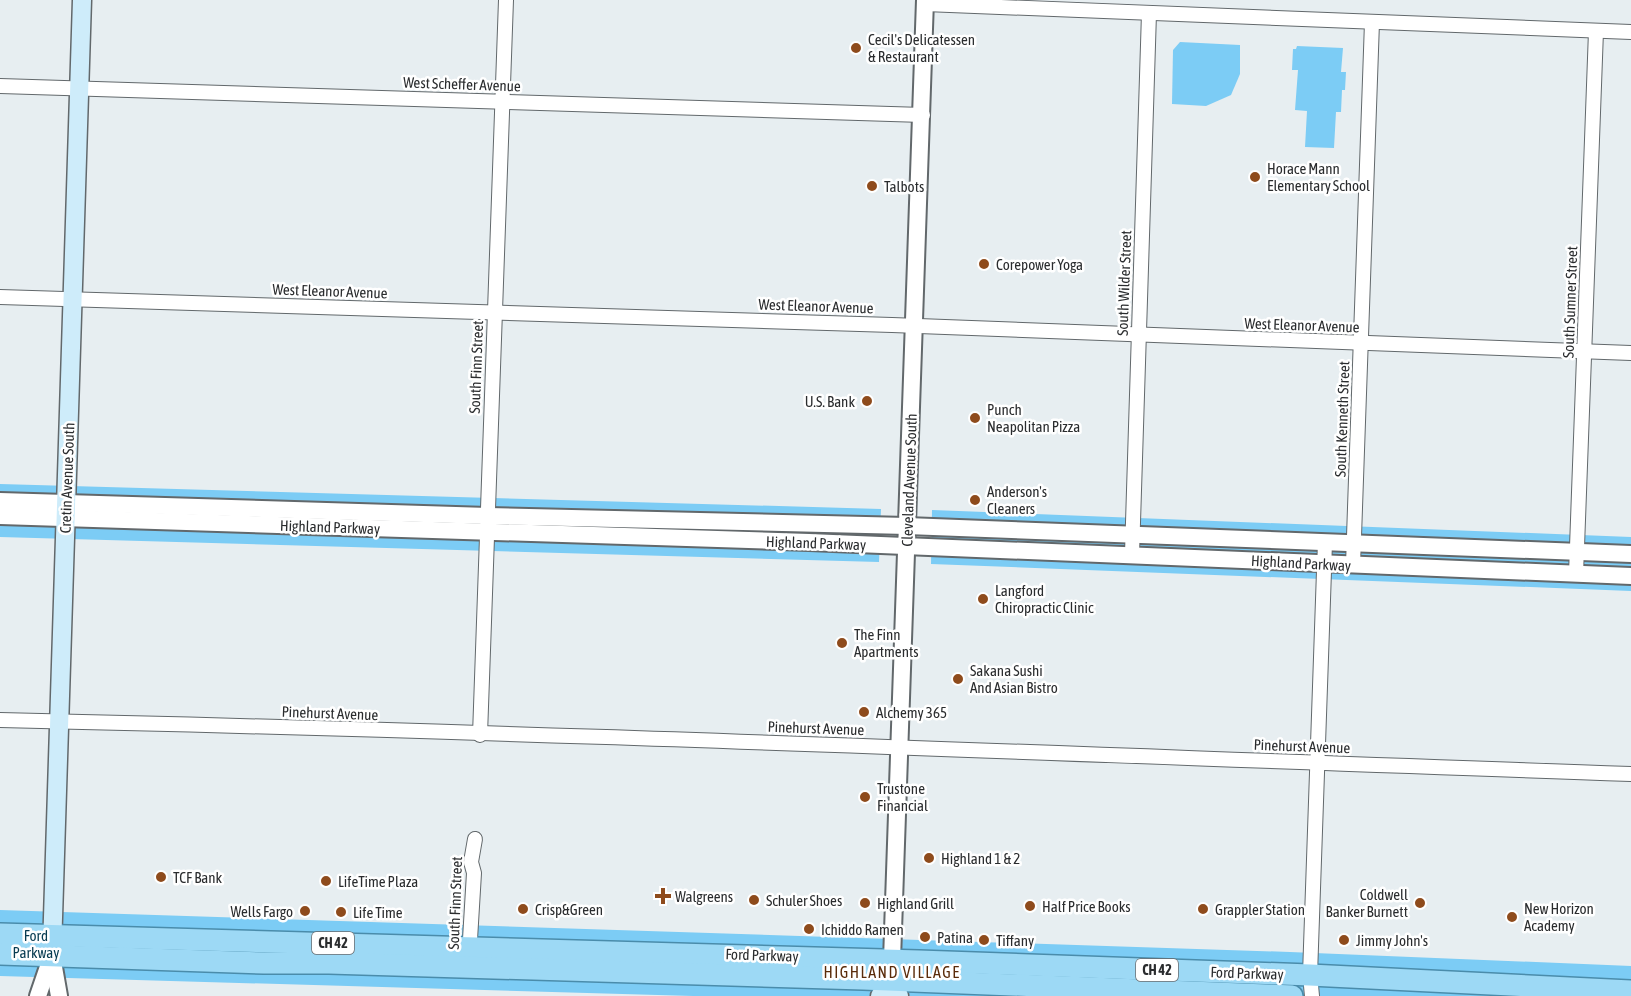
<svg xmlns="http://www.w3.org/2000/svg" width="1631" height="996" font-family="'Asap Condensed',sans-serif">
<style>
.green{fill:#7cccf5}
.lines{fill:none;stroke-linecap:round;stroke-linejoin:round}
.minor-casing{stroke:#62686b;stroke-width:16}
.tertiary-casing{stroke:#62686b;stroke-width:20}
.secondary-casing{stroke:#62686b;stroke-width:21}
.primary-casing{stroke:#4a8cab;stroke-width:24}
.minor{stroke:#fff;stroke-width:14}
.tertiary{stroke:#fff;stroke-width:16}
.secondary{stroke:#ceecfa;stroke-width:18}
.primary{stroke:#9dd9f5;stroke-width:21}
.poi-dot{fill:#8e4b1c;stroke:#fff;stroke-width:2}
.labels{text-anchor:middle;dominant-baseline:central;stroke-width:5;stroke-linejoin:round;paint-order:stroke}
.shield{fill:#fff;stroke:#6a6b6d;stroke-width:1.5}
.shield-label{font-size:14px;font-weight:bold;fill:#2a2c2e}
.poi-label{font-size:15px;fill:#2a2c2e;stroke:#fff;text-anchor:start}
.street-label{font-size:15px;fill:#2a2c2e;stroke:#fff}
.park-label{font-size:15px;fill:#073b51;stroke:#fff}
.neighbourhood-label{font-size:16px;letter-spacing:1.5px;fill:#5a2c0b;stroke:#fff}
</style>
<rect width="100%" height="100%" fill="#e7eef1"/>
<!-- green -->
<g class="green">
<path d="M1180 42 1240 45V74L1231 95 1206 106 1172 104 1173 50Z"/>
<path d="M1297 46 1343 48 1341 72H1346L1345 90H1342L1341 112H1336L1334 148 1305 147 1307 111 1295 110 1298 70H1292L1293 49H1296Z"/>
<path d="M0 484 881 509 879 562 0 537Z"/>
<path d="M932 510 1631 537V591L931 564Z"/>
<path d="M0 910 1290 952 1631 966V996H693L0 976Z"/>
</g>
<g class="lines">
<!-- minor casing -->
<g class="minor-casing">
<g id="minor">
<path d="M925 4 1631 32"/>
<path d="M0 86 923 115"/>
<path d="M0 297 892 325 1631 353"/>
<path d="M1132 554 1149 13"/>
<path d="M1353 565 1372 22"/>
<path d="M1576 574 1596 31"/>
<path d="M0 720C544 732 1087 755 1631 774"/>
<path d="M480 735 506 0"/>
<path d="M469 956 474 873 471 862 475 839"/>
<path d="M1312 996 1310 975 1325 542"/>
</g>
</g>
<!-- tertiary casing -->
<g class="tertiary-casing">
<g id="tertiary">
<path d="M0 501 488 516 907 526 1631 554"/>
<path d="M0 516 809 542 1631 576"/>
<path d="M52 956 59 996"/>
<path d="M892 960 925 0"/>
<path d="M38 996 52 955"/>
</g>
</g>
<!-- secondary casing -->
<g class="secondary-casing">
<g id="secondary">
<path d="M52 949 82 0"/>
<path d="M892 968 891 980 899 996"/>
<path d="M880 996 891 980"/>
</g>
</g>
<!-- primary casing -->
<g class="primary-casing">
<g id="primary">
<path d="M0 934 919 961 1310 975 1631 991"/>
<path d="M0 954 264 963H329L863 979 1292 996"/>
</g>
</g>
<!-- minor -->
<use href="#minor" class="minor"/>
<!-- tertiary -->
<use href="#tertiary" class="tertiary"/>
<!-- secondary -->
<use href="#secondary" class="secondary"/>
<!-- primary -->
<use href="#primary" class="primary"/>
</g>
<!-- markers -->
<g class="poi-dot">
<circle cx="856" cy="48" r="6"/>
<circle cx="1255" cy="177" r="6"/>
<circle cx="872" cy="186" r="6"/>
<circle cx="984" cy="264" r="6"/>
<circle cx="867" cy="401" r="6"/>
<circle cx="975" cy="418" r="6"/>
<circle cx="975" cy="500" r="6"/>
<circle cx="983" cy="599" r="6"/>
<circle cx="842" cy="643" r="6"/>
<circle cx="958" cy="679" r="6"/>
<circle cx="864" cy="712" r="6"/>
<circle cx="865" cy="797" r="6"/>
<circle cx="929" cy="858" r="6"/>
<circle cx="161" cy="877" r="6"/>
<circle cx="326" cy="881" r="6"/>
<path d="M660 887h6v6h6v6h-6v6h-6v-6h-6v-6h6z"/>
<circle cx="754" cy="900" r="6"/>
<circle cx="865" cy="903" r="6"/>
<circle cx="1420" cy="903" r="6"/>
<circle cx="1030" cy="906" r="6"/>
<circle cx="523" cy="909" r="6"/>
<circle cx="1203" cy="909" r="6"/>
<circle cx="305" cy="911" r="6"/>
<circle cx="341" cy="912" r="6"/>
<circle cx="1512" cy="917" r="6"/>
<circle cx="809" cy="929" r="6"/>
<circle cx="925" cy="937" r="6"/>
<circle cx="984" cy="940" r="6"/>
<circle cx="1344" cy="940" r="6"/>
</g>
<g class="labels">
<!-- shield labels -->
<g class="shield">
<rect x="312" y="932" width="42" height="22" rx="4.5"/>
<rect x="1136" y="959" width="42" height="22" rx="4.5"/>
</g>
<g class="shield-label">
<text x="333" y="943">CH 42</text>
<text x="1157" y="970">CH 42</text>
</g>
<!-- poi labels -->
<g class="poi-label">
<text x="868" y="39">Cecil's Delicatessen<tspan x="868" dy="17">&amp; Restaurant</tspan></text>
<text x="1267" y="168">Horace Mann<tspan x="1267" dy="17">Elementary School</tspan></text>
<text x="884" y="186">Talbots</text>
<text x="996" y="264">Corepower Yoga</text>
<text x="855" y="401" text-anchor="end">U.S. Bank</text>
<text x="987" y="409">Punch<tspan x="987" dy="17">Neapolitan Pizza</tspan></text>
<text x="987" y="491">Anderson's<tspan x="987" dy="17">Cleaners</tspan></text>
<text x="995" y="590">Langford<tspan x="995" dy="17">Chiropractic Clinic</tspan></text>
<text x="854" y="634">The Finn<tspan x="854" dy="17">Apartments</tspan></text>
<text x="970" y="670">Sakana Sushi<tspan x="970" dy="17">And Asian Bistro</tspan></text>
<text x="876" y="712">Alchemy 365</text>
<text x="877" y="788">Trustone<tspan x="877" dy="17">Financial</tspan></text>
<text x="941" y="858">Highland 1 &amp; 2</text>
<text x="173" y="877">TCF Bank</text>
<text x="338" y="881">LifeTime Plaza</text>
<text x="1408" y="894" text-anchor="end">Coldwell<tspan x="1408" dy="17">Banker Burnett</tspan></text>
<text x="675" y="896">Walgreens</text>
<text x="766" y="900">Schuler Shoes</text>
<text x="877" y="903">Highland Grill</text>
<text x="1042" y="906">Half Price Books</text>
<text x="1524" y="908">New Horizon<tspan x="1524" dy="17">Academy</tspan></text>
<text x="535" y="909">Crisp&amp;Green</text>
<text x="1215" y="909">Grappler Station</text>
<text x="293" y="911" text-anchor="end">Wells Fargo</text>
<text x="353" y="912">Life Time</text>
<text x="821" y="929">Ichiddo Ramen</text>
<text x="937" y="937">Patina</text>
<text x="996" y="940">Tiffany</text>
<text x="1356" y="940">Jimmy John's</text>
</g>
<!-- street labels -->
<g class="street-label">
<text transform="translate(462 84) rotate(2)">West Scheffer Avenue</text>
<text transform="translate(1124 283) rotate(-88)">South Wilder Street</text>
<text transform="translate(330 291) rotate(2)">West Eleanor Avenue</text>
<text transform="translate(1570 302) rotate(-88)">South Sumner Street</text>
<text transform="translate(816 306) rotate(2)">West Eleanor Avenue</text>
<text transform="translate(1302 325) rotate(2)">West Eleanor Avenue</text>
<text transform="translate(476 367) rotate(-88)">South Finn Street</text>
<text transform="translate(1342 419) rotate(-88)">South Kenneth Street</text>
<text transform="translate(67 478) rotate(-88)">Cretin Avenue South</text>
<text transform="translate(909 480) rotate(-88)">Cleveland Avenue South</text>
<text transform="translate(330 527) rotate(2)">Highland Parkway</text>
<text transform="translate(816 543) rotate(2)">Highland Parkway</text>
<text transform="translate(1301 563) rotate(3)">Highland Parkway</text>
<text transform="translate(330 713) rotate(2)">Pinehurst Avenue</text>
<text transform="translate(816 728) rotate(2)">Pinehurst Avenue</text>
<text transform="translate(1302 746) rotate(2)">Pinehurst Avenue</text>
<text transform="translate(455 903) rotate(-88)">South Finn Street</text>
<text transform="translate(762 955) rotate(2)">Ford Parkway</text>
<text transform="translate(1247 973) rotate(2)">Ford Parkway</text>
</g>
<!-- park labels -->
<g class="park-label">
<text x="36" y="935">Ford<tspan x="36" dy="17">Parkway</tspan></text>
</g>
<!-- neighbourhood labels -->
<g class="neighbourhood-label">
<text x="892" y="972">HIGHLAND VILLAGE</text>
</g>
</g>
</svg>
